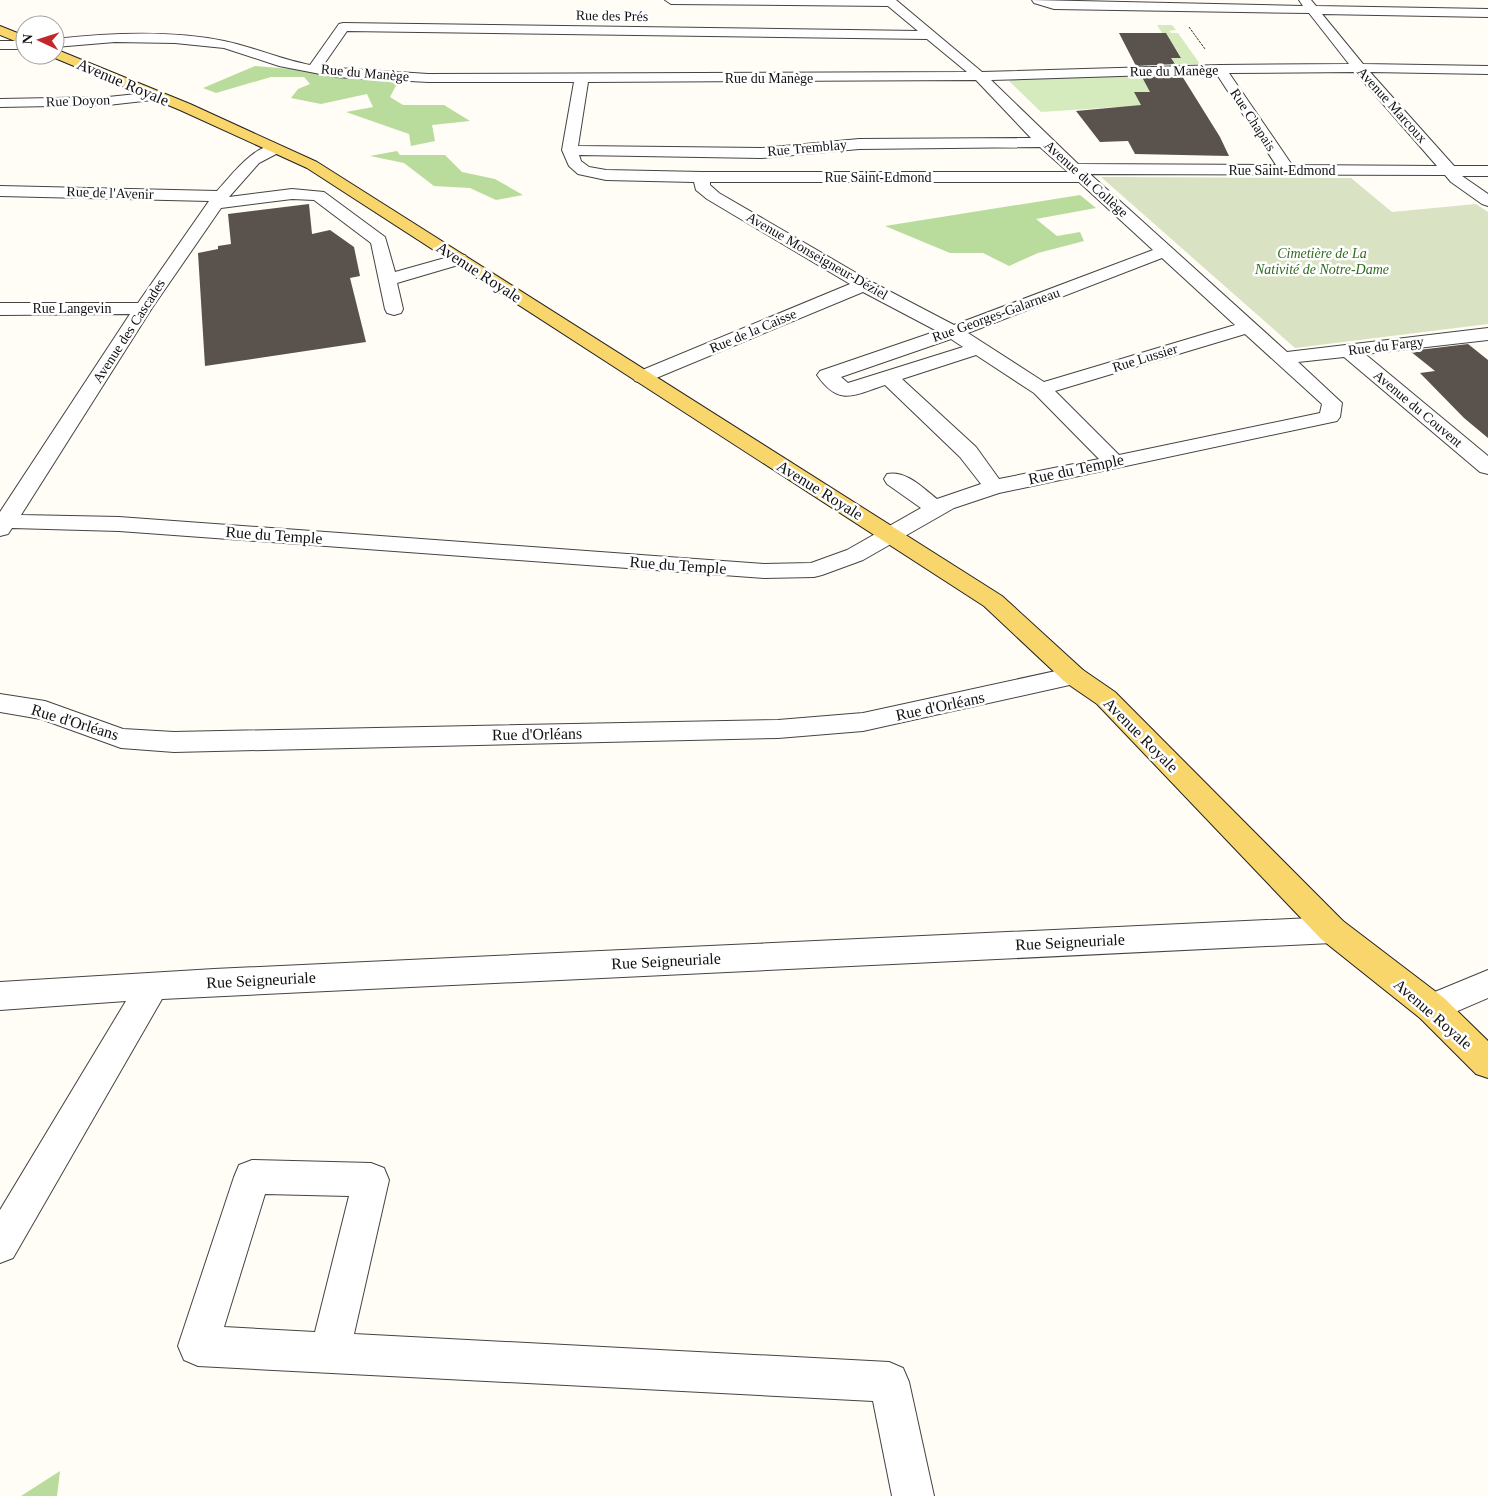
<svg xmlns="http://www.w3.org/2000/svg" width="1488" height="1496" font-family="Georgia,serif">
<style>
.green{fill:#d5ebbd}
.forest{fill:#b9dc9c}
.cemetery{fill:#d9e3c4}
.building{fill:#5a524d}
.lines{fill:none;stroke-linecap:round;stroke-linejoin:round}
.minor-casing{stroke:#444;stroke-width:2}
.major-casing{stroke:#222;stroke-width:2}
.path{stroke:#333;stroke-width:1;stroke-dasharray:2.5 1;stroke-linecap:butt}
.minor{fill:#fff;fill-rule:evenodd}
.major{fill:#f9d66b;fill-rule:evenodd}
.labels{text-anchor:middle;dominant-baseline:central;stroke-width:5;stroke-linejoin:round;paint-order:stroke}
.far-street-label{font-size:14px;fill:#111;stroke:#fff}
.far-park-label{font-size:14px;font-style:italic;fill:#2f6b1f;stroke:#fff}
.street-label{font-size:16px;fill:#111;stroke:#fff}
</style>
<rect width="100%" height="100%" fill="#fffdf5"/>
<!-- green -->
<g class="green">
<path d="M1157 25H1172L1176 30 1169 31 1171 33H1178L1200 64 1166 65 1162 58 1181 57 1166 33H1162Z"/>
<path d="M1143 76 1181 77 1192 92H1135L1148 117 1118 107 1041 112 1009 81 1016 78Z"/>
</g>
<!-- forest -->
<g class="forest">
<path d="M255 66 400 78 390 97 403 105H444L470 121 432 125 435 141 411 146 409 134 346 112 373 107 367 94 321 104 291 98 298 89 310 84 304 77H271L216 93 203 88Z"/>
<path d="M397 151 400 155H445L462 172 495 179 523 195 496 200 470 188 434 186 404 163 370 156Z"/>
<path d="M1080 195 1096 208 1036 219 1057 236 1080 232 1084 241 1038 253 1009 266 983 253H950L885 226Z"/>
<path d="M60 1471 57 1496H21Z"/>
</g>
<!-- cemetery -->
<path class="cemetery" d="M1101 177 1351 178 1392 212 1476 204 1488 212V324L1295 348Z"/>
<!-- building -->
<g class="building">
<path d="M1119 33H1166L1181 58H1171L1175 64 1136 66Z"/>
<path d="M1182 76 1220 137 1229 156 1135 154 1128 141 1100 142 1076 111 1141 105 1134 92H1150L1142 77Z"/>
<path d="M309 204 312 234 330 230 354 247 360 276 350 278 366 342 205 366 198 253 218 249V246L231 244 228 214Z"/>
<path d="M1468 344 1488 360V438L1464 418 1420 373 1435 371 1410 351Z"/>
</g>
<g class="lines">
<!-- minor casing -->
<g class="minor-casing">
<g id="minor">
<path d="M665 0H896L982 72 1220 65 1349 64 1309 13 1054 9 1034 3 1032 0 1303 6 1299 0H1311L1316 6 1488 9V17L1322 14 1363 64 1488 66V74L1370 72 1454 166H1488V176H1462L1488 194V206L1482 204 1451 182 1445 175 1090 174 1287 352 1488 328V340L1365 354 1488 456V474L1480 472 1344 357 1298 362 1342 403 1340 417 1337 421 999 493 954 508 863 560 822 575 814 577 764 578 119 531 12 528 8 534 0 536V512L130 314 0 315V303H138L209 201 0 196V186L217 191C231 176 257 140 280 146L283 149 280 152 259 163 229 197 292 189 324 192 385 237 395 272 459 254 465 255 468 259 465 263 397 283 403 309 401 313 394 315 387 313 385 309 371 243 314 200 292 199 221 208 152 308 21 515 119 517 764 564 811 563 847 550 921 508 887 484 884 479 887 474C906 470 923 488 937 499L981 484 960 457 885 385C854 395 839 407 817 375L820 371 937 331 863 292 649 381 642 383 635 381 632 377 635 373 850 284 707 199 696 190 694 182 606 180 578 174 569 166 562 150 574 82H428L336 77 279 66 224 48 175 43 115 42 55 47V39C110 33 170 30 224 41 253 47 280 59 310 65L339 24 343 23 918 31 888 6 671 4ZM347 31 927 39 967 72 428 74 322 67ZM1355 72 1437 166 1292 165 1229 73ZM1216 73 1276 165 1078 164 991 80ZM976 80 1031 138 859 139 761 148 578 146 588 82ZM1040 147 1068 172H702L606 170 589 167 581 161 579 155 761 158 859 149ZM710 182H1079L1153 250 954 325 870 281 719 193 710 185ZM1162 258 1235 325 1044 382 968 333ZM1245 334 1322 404 1320 413 1119 455 1055 391ZM951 339 963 347 848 383 841 377ZM976 355 1034 393 1099 459 999 479 976 447 902 379Z"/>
<rect x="0" y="41" width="25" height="8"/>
<path d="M156 92 161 93 163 96 161 99 108 105 0 107V99L108 97Z"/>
<path d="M1074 667 1083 670 1087 676 1083 682 863 731 778 738 174 752 121 748 41 719 0 712V694L45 701 123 729 174 732 778 720 863 713Z"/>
<path d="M1332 917 1343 921 1348 930 1343 939 1332 943 162 999 13 1258 0 1263V1210L126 1001 0 1010V982L214 969Z"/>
<path d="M1488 970V998L1432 1022 1420 1018 1416 1008 1420 998Z"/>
<path d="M252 1160 371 1163 384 1168 389 1180 354 1334 889 1362 903 1368 909 1382 934 1496H892L873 1401 198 1366 184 1360 178 1346 234 1177 239 1165ZM265 1194 349 1196 315 1332 224 1327Z"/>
</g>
</g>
<!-- major casing -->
<g class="major-casing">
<g id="major">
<path d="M0 26 25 36V45L0 35Z"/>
<path d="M55 49 190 104 317 162 1002 596 1083 670 1115 692 1343 921 1444 998 1488 1041V1078L1476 1074 1420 1018 1321 939 1097 704 1065 682 984 606 307 168 180 110 50 56 55 55Z"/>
</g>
</g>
<!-- path -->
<path class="path" d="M1189 27 1205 49"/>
<!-- minor -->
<use href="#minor" class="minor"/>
<!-- major -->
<use href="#major" class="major"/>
</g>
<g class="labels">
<!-- far-street labels -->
<g class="far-street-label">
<text transform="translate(612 16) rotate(1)">Rue des Prés</text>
<text transform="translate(1174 71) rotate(-1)">Rue du Manège</text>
<text transform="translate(365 73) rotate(5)">Rue du Manège</text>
<text x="769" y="78">Rue du Manège</text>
<text transform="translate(78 101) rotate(-2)">Rue Doyon</text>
<text transform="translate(1392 105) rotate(48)">Avenue Marcoux</text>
<text transform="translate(1253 120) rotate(57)">Rue Chapais</text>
<text transform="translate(807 148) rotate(-5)">Rue Tremblay</text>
<text x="1282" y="170">Rue Saint-Edmond</text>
<text x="878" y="177">Rue Saint-Edmond</text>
<text transform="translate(1086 179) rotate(42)">Avenue du Collège</text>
<text transform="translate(110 193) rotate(2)">Rue de l'Avenir</text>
<text transform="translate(817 256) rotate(30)">Avenue Monseigneur-Déziel</text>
<text x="72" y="308">Rue Langevin</text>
<text transform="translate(996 315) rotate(-20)">Rue Georges-Galarneau</text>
<text transform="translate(129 331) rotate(-57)">Avenue des Cascades</text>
<text transform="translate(753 331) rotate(-23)">Rue de la Caisse</text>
<text transform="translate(1386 346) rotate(-7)">Rue du Fargy</text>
<text transform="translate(1145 358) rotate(-17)">Rue Lussier</text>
<text transform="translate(1418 409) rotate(40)">Avenue du Couvent</text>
</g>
<!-- far-park labels -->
<g class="far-park-label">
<text x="1322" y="253">Cimetière de La<tspan x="1322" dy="16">Nativité de Notre-Dame</tspan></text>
</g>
<!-- street labels -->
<g class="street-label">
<text transform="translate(123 82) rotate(23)">Avenue Royale</text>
<text transform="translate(479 272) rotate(33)">Avenue Royale</text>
<text transform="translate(1076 469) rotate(-12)">Rue du Temple</text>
<text transform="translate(820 490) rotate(32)">Avenue Royale</text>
<text transform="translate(274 535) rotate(4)">Rue du Temple</text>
<text transform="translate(678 565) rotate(4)">Rue du Temple</text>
<text transform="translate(940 706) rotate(-12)">Rue d'Orléans</text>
<text transform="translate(75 722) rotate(17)">Rue d'Orléans</text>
<text transform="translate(537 734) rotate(-1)">Rue d'Orléans</text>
<text transform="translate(1141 735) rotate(45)">Avenue Royale</text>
<text transform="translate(1070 942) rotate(-3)">Rue Seigneuriale</text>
<text transform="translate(666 961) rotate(-3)">Rue Seigneuriale</text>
<text transform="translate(261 980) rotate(-3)">Rue Seigneuriale</text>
<text transform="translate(1433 1014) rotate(41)">Avenue Royale</text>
</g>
</g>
<!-- north arrow -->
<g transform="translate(40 40) rotate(274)"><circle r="24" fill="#ffffff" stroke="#a0a0a0"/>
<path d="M0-4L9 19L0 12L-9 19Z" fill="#c4262e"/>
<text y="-8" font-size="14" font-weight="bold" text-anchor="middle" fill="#111111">N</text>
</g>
</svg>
